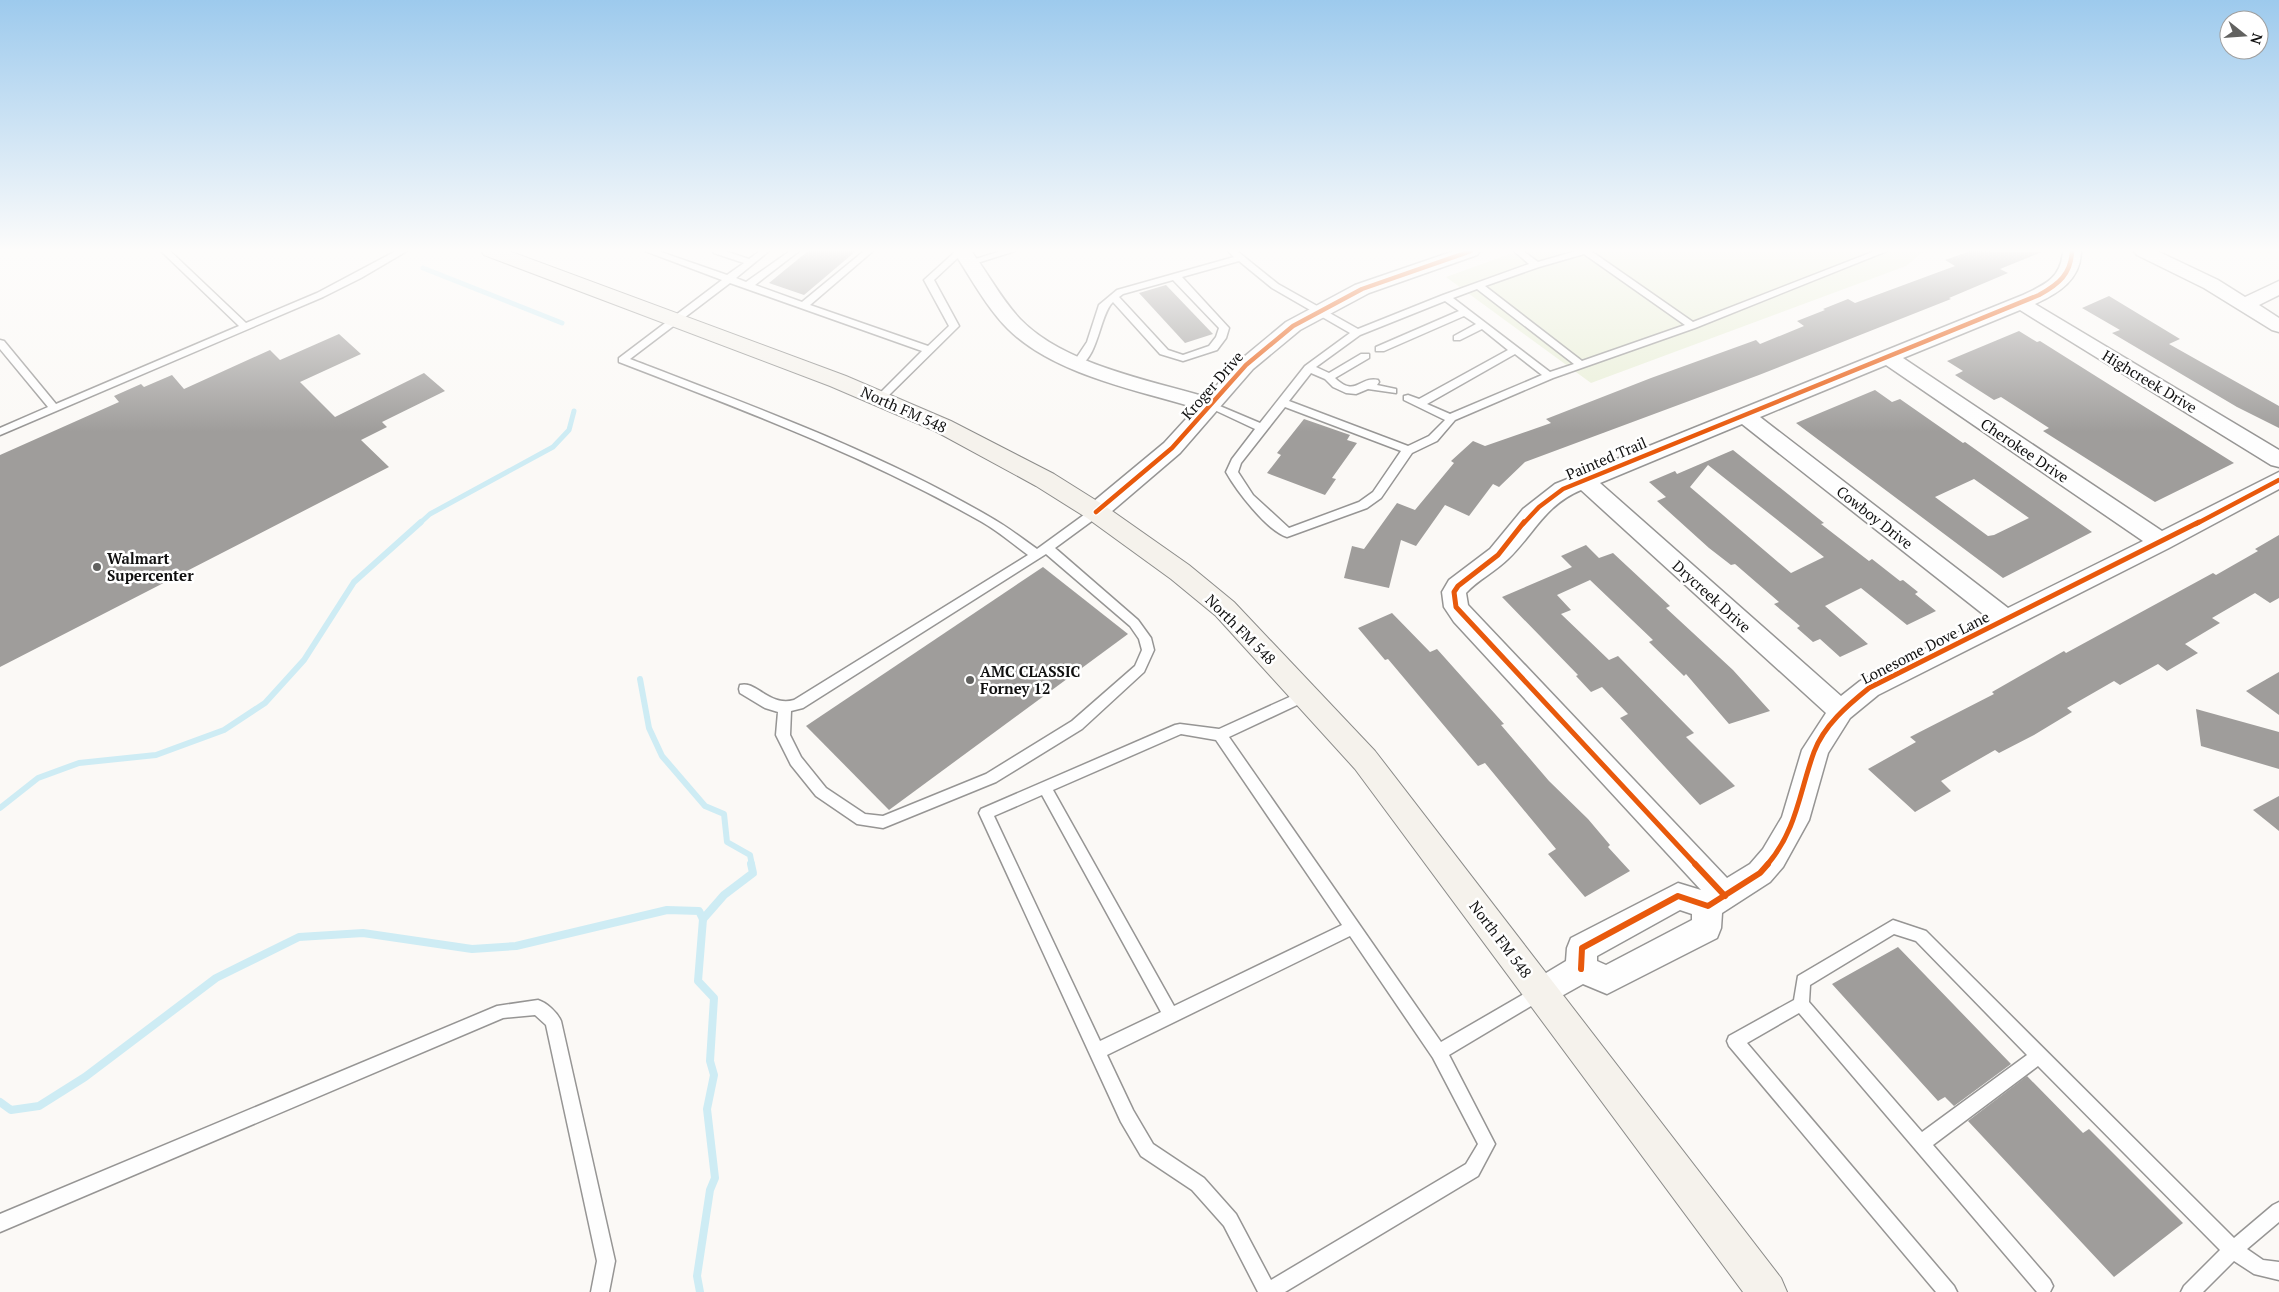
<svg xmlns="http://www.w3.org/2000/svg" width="2279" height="1292" font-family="'PT Serif',serif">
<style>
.green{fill:#e9efd7}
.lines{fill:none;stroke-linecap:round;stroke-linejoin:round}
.stream-far2{stroke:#ceecf4;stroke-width:5}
.stream-far1{stroke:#ceecf4;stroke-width:6}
.stream{stroke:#ceecf4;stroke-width:8}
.building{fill:#9f9d9b;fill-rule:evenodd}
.lane-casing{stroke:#969594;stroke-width:3}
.street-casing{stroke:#969594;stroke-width:3}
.secondary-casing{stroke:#8c8c8a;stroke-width:2}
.lane{fill:#fefefe;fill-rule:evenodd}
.street{fill:#fefefe;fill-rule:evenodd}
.secondary{fill:#f5f2ec;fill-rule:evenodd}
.cycleway-far2-casing{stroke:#fff;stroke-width:7}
.cycleway-far1-casing{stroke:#fff;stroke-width:8}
.cycleway-casing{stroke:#fff;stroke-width:9}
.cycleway-far2{stroke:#e8590c;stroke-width:4.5}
.cycleway-far1{stroke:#e8590c;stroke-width:5}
.cycleway{stroke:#e8590c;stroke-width:6}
.poi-dot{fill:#626260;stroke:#fff;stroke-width:2}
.labels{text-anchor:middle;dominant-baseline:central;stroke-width:5;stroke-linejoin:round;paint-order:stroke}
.street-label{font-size:15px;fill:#101010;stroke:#fff}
.poi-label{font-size:15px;font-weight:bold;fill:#101010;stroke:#fff;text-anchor:start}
</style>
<rect width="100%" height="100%" fill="#fbf9f6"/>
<!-- green -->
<path class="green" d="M1518 251H1924L1906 266 1591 383 1446 277Z"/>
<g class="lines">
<!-- stream-far2 -->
<g class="stream-far2">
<path d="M423 268 562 323"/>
<path d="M419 524 430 514 553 447 569 430 574 411"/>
</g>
<!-- stream-far1 -->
<g class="stream-far1">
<path d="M640 679 649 728 662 756 705 806 724 814 727 842 750 855 752 865"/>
<path d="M0 808 38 778 79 763 156 755 224 730 265 703 304 660 354 582 421 522"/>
</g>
<!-- stream -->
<g class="stream">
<path d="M703 919 724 895 753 873 751 864"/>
<path d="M0 1102 11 1110 39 1106 85 1077 216 978 299 937 363 933 472 949 516 946 667 910 699 911 703 919 698 981 714 998 710 1061 714 1075 707 1109 715 1178 710 1190 697 1276 700 1292"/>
</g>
</g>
<!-- building -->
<g class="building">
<path d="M808 251H856L804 295 769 283Z"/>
<path d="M1970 251 2042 252 2000 269 2008 273 1949 298 1951 299 1759 375 1525 462 1499 487 1493 484 1469 516 1445 505 1416 546 1401 540 1389 588 1344 578 1352 546 1364 549 1397 503 1415 510 1454 463 1451 461 1473 441 1485 446 1551 423 1546 419 1651 378 1756 340 1760 344 1804 326 1797 321 1825 310 1823 309 1848 299 1855 303 1955 266 1945 260Z"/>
<path d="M1166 285 1213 334 1185 343 1139 293Z"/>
<path d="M2109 296 2180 339 2169 344 2279 406V428L2237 407 2112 333 2120 330 2082 308Z"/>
<path d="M2019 331 2037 342 2040 341 2234 463 2155 502 2043 431 2049 428 2001 397 1994 400 1955 375 1963 371 1947 361Z"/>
<path d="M339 334 361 354 300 382 335 417 424 373 445 391 382 422 387 427 361 440 389 467 0 667V455L119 402 114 396 141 384 144 387 172 375 184 389 270 350 280 360Z"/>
<path d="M1875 390 1892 402 1900 399 1963 443 1965 442 2092 532 2003 578 1796 423ZM1974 479 2029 518 1994 535 1988 536 1935 497Z"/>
<path d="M1304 419 1350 435 1347 440 1357 443 1332 478 1336 479 1325 495 1267 473 1281 455 1277 453Z"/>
<path d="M1733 450 1824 523 1821 524 1869 561 1872 559 1900 581 1903 580 1918 592 1915 594 1936 611 1907 625 1861 588 1825 606 1868 644 1840 657 1820 639 1813 642 1797 628 1800 626 1774 604 1779 602 1735 564 1731 565 1709 548 1657 501 1666 497 1649 482 1675 471 1677 474ZM1708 465 1824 557 1791 573 1690 487Z"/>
<path d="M2279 535V598L2270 603 2255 593 2212 618 2220 623 2185 644 2198 653 2167 671 2158 664 2120 685 2114 681 2067 708 2072 712 2034 735 1999 753 1995 750 1941 781 1951 791 1915 812 1868 769 1916 742 1910 737 1994 694 1992 692 2064 651 2066 653 2213 573 2216 575 2258 551 2255 549Z"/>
<path d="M1586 545 1599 558 1613 553 1670 606 1666 608 1733 670 1770 711 1729 724 1686 674 1684 676 1649 642 1653 640 1590 580 1557 595 1571 610 1561 614 1609 660 1618 656 1694 733 1686 737 1735 786 1700 805 1620 718 1628 714 1602 687 1591 692 1576 676 1578 675 1502 597 1572 567 1561 556Z"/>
<path d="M1043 567 1128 634 889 810 806 726Z"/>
<path d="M1392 613 1430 652 1437 649 1504 724 1501 725 1549 781 1588 819 1610 845 1608 847 1630 871 1585 897 1548 854 1556 849 1485 763 1478 766 1388 659 1385 660 1358 628Z"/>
<path d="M2279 672V715L2246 691Z"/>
<path d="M2196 709 2279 732V769L2201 746Z"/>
<path d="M2279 796V831L2253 810Z"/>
<path d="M1898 947 2011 1064 1954 1106 1945 1097 1938 1101 1832 984Z"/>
<path d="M2027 1076 2083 1133 2089 1129 2183 1223 2114 1277 1968 1121Z"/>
</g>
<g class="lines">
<!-- lane casing -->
<g class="lane-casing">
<g id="lane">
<path d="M161 251H170L246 323 317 293 396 251H407L361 278 323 297 0 435V428L48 407 0 349V340L4 341 56 404 239 326Z"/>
<path d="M645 251H658L727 275 744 263 714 253 713 251H725L749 259 760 251H769L736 278 746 282 790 251H799L755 285 802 302 864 251H873L810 305 928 346 949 326 924 280 956 251H965L934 280 959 326 884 400 880 401 875 398 922 351 730 283 630 359C752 406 877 451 990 517 1006 526 1022 538 1037 549L1092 509H1100L1102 512 1100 515 1055 548 1138 620 1151 638 1154 650 1144 672 1082 729 996 782 888 826 883 828 857 824 816 796 791 765 776 735 778 712 765 708 740 693 739 689 740 685C756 680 769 707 794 700L1028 555C1013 544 998 531 982 522 866 456 743 410 619 362V358L722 280ZM1046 554 1130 626 1139 639 1142 650 1135 666 1072 721 986 774 883 816 865 814 826 788 801 757 790 735 791 711 803 708Z"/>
<path d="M1001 251H1015L971 265 966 262Z"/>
<path d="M1228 251H1237L1278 284 1358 329 1443 295 1529 264 1514 251H1523L1538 262 1576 251H1591L1693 322 1875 251H1887L1695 328 1553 378 1455 420 1437 441 1412 453 1381 498 1367 508 1287 537C1267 531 1236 490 1226 472L1232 459 1255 429 1206 406 1207 404H1215L1260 423 1305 366 1350 333 1272 288 1239 261 1182 277 1229 328 1226 338 1217 350 1183 361 1160 354 1113 302C1100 313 1098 360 1078 366L1073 363 1087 342 1099 305 1117 290 1234 257ZM1584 254 1685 325 1582 361 1485 286 1539 267ZM1173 280 1219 328 1216 337 1209 346 1183 355 1168 350 1119 297 1123 294ZM1477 289 1574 364 1550 372 1453 298ZM1445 301 1459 311 1376 347V351H1384L1464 316 1476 324 1454 336V340H1460L1482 329 1508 350 1419 399 1408 395 1404 396V400L1445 420 1429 436 1408 446 1289 401 1311 373 1325 379 1333 387 1346 393 1356 394 1368 389 1396 393V389L1377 385 1379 382 1378 380C1359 376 1356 398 1335 378L1369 358V354H1361L1329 373 1316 367 1360 335ZM1515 354 1542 375 1450 414 1427 404ZM1285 407 1401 451 1373 492 1359 502 1289 528 1253 495 1238 472 1241 463Z"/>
<path d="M1305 690 1310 691 1311 695 1310 699 1229 737 1441 1042 1536 987 1541 985 1546 987 1549 992 1546 997 1449 1055 1495 1144 1478 1176 1285 1292H1258L1224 1226 1192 1190 1141 1156 1121 1122 979 813 981 809 1175 725 1180 724 1219 729ZM1181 734 1216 740 1342 925 1174 1006 1053 790ZM1042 795 1161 1012 1100 1041 994 816ZM1350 936 1433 1058 1478 1144 1466 1164 1271 1280 1236 1214 1204 1178 1153 1144 1133 1110 1107 1055Z"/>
<path d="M1893 920 1926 931 2234 1238 2273 1205 2279 1202V1222L2247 1249 2263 1260 2279 1262V1280L2254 1274 2234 1261 2203 1292H2181L2184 1286 2220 1250 2038 1066 1933 1145 2050 1280 2053 1286 2050 1292H2037L1799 1013 1747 1043 1954 1286 1957 1292H1936L1729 1046 1727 1041 1729 1036 1794 1000 1798 976ZM1894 934 1916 941 2027 1055 1922 1132 1809 1002 1810 985Z"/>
<path d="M538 1000C547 1003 557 1012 561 1021L615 1261 609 1292H591L597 1261 546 1025 535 1015 503 1018 0 1232V1214L497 1006Z"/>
</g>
</g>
<!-- street casing -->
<g class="street-casing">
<g id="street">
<path d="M953 251H971C988 273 1001 299 1020 319 1063 364 1148 380 1206 397L1239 361 1286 322 1355 285 1454 251H1480L1477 255 1369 293 1300 330 1253 369 1180 453 1104 518 1096 520 1088 518 1085 512 1088 506 1164 443 1196 408C1136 390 1053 374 1008 329 986 307 970 276 953 251Z"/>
<path d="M2063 251H2081C2081 279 2059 293 2035 304L2279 450V467L2271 465 2020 310 1903 358 2162 531 2279 472V489L2169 548 1878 695 1850 718 1828 753 1809 820 1783 867 1770 882 1722 913 1721 928 1717 938 1607 994 1583 984 1542 1007 1531 1002 1527 992 1531 982 1566 961 1567 948 1571 938 1678 883 1701 890 1454 622 1444 607 1442 592 1449 580 1490 549 1523 509 1555 484 2023 295C2046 284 2061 278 2063 251ZM1886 365 2143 541 2008 608 1760 417ZM1742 424 1988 618 1860 681 1841 696 1600 483ZM1581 490 1826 713 1802 750 1782 817 1763 849 1750 864 1727 878 1468 605 1466 593C1479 579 1495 572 1508 559 1534 534 1545 505 1581 490ZM1680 910 1692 914V920L1606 965 1597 961V956Z"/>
<path d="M2134 251H2157L2218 280 2245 297 2279 281V295L2259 305 2279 318V332L2272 330 2204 288 2137 255Z"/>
</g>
</g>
<!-- secondary casing -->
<g class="secondary-casing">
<path id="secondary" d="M481 251H509L846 376 951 421 1054 474 1105 506 1189 565 1234 602 1375 751 1781 1278 1787 1292H1743L1355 769 1216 616 1171 579 1087 518 1036 486 935 431 830 386 484 255Z"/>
</g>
<!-- lane -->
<use href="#lane" class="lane"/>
<!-- street -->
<use href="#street" class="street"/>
<!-- secondary -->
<use href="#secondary" class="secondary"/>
<!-- cycleway-far2 casing -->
<g class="cycleway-far2-casing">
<g id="cycleway-far2">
<path d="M1096 512 1172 448 1246 365 1293 326 1362 289 1471 251"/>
<path d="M1523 524 1539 507 1563 489 2039 295C2059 284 2071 274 2072 251"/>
<path d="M2196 524 2279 480"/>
</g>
</g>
<!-- cycleway-far1 casing -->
<g class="cycleway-far1-casing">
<g id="cycleway-far1">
<path d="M1524 522 1498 555 1458 586 1454 592 1456 607 1696 865"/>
<path d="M1767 865C1797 830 1799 793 1814 752 1824 725 1848 705 1869 688L2199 522"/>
</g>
</g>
<!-- cycleway casing -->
<g class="cycleway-casing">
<g id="cycleway">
<path d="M1695 864 1725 896"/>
<path d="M1581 969 1582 948 1678 896 1708 906 1760 873 1768 864"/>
</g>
</g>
<!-- cycleway-far2 -->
<use href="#cycleway-far2" class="cycleway-far2"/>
<!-- cycleway-far1 -->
<use href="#cycleway-far1" class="cycleway-far1"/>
<!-- cycleway -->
<use href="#cycleway" class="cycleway"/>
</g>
<!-- sky -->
<linearGradient id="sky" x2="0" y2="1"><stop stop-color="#9dcaed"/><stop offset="0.58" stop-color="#fdfcfb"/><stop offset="1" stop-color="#fdfcfb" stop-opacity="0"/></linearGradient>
<rect width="2279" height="432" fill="url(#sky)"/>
<!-- markers -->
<g class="poi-dot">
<circle cx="97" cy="567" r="5"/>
<circle cx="970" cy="680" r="5"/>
</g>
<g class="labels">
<!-- street labels -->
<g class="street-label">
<text transform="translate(2150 381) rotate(31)">Highcreek Drive</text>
<text transform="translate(1212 385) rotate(-49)">Kroger Drive</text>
<text transform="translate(904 409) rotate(24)">North FM 548</text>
<text transform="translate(2025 450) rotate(34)">Cherokee Drive</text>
<text transform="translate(1606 458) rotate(-23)">Painted Trail</text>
<text transform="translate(1875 517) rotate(38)">Cowboy Drive</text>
<text transform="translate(1712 596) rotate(42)">Drycreek Drive</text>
<text transform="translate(1241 629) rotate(45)">North FM 548</text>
<text transform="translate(1925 647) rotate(-27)">Lonesome Dove Lane</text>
<text transform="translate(1501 939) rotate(53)">North FM 548</text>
</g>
<!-- poi labels -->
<g class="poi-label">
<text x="107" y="558">Walmart<tspan x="107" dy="17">Supercenter</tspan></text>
<text x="980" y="671">AMC CLASSIC<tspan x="980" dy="17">Forney 12</tspan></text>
</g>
</g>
<!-- north arrow -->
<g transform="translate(2244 35) rotate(107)"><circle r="24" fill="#ffffff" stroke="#9f9f9f"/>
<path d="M0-4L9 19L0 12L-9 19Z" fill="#626260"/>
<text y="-8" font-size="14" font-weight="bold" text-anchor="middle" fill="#101010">N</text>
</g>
</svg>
